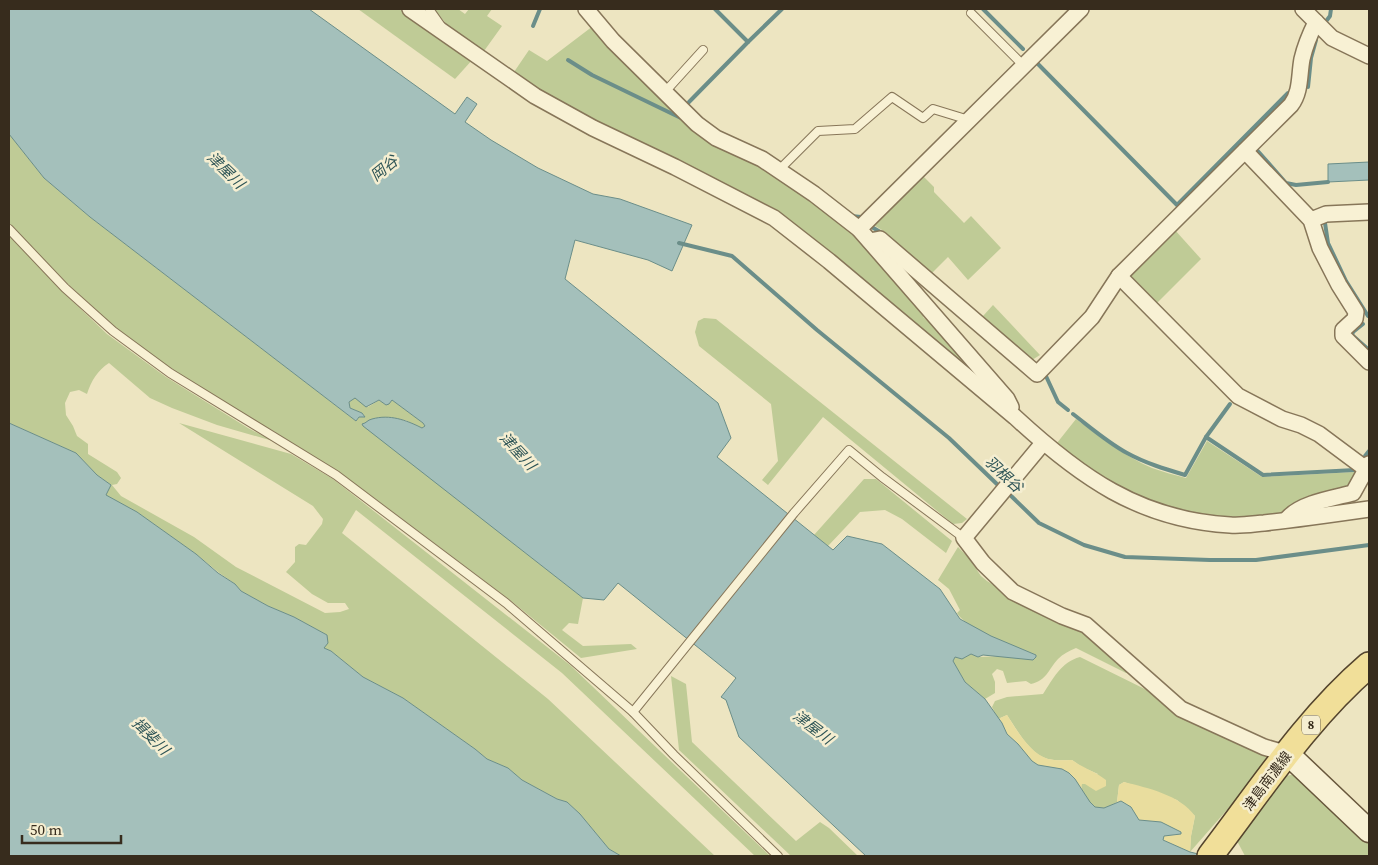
<svg xmlns="http://www.w3.org/2000/svg" width="1378" height="865" font-family="'Source Serif 4','Noto Sans JP',serif">
<style>
.green{fill:#bfcb96}
.sand{fill:#e9dd9e}
.water{fill:#a4c0bb;stroke:#6b8e89}
.lines{fill:none;stroke-linecap:round;stroke-linejoin:round}
.stream{stroke:#6b8e89;stroke-width:4}
.lane-casing{stroke:#877659;stroke-width:10}
.street-casing{stroke:#877659;stroke-width:18}
.secondary-casing{stroke:#68573c;stroke-width:25}
.primary-casing{stroke:#54442d;stroke-width:28}
.lane{stroke:#f8f1d4;stroke-width:8}
.street{stroke:#f8f1d4;stroke-width:15}
.secondary{stroke:#f8f1d4;stroke-width:22}
.primary{stroke:#f1df99;stroke-width:25}
.labels{text-anchor:middle;dominant-baseline:central;stroke-width:5;stroke-linejoin:round;paint-order:stroke}
.shield{fill:#f5eed1;stroke:#706653;stroke-width:1}
.shield-label{font-size:12px;font-weight:bold;fill:#372c1d}
.street-label{font-size:14px;fill:#372c1d;stroke:#f5eed1}
.water-label{font-size:15px;font-style:italic;fill:#2d5456;stroke:#f5eed1}
</style>
<rect width="100%" height="100%" fill="#ede5c1"/>
<!-- green -->
<g class="green">
<path d="M358 9H399L473 59 455 79Z"/>
<path d="M434 9H458L465 14 469 9H492L487 16 502 26 484 51 452 31Z"/>
<path d="M593 26 710 143 767 170 812 199 856 234 927 311 923 317 950 340 999 394 813 238 776 213 596 123 530 84 514 72 529 50 547 61Z"/>
<path d="M9 134 44 178 90 217 356 421 359 417H365L362 413 350 408 349 402 355 397 368 407 379 400 386 405 392 400 423 423 425 426 422 428 405 420 362 424 583 598 578 624 569 623 562 630 583 646 631 644 637 649 581 658 510 600 369 494 272 430 252 420 172 370 117 329 69 285 9 224Z"/>
<path d="M920 173 934 187V192L964 223 971 216 1001 248 968 280 948 257 932 273 882 230 872 224Z"/>
<path d="M1174 229 1201 259 1154 306 1126 275Z"/>
<path d="M9 235 65 294 107 334 166 377 248 428 273 441 217 425 172 408 150 398 109 363C98 370 91 381 87 394L79 390 70 392 65 403 66 415 73 426 77 436 88 444V454L117 472 121 478 117 484 112 485 121 496 194 537 236 567 325 613 340 612 349 609 345 603H328L312 594 286 572 295 562V547L299 544 306 545 322 524 323 519 313 506 179 423 291 454 333 479 570 665 770 856H755L562 673 356 510 342 533 548 699 715 856H621L609 849 580 814 567 802 557 799 522 780 508 768 487 759 475 749 403 698 363 677 331 651 324 648 327 635 294 617 268 606 241 591 235 584 218 572 196 554 137 512 105 495 111 485 97 475 76 453 9 423Z"/>
<path d="M993 305 1040 355 1032 360 983 316Z"/>
<path d="M704 318 716 319 967 519 962 523 953 524 823 417 768 485 762 480 778 461 771 404 699 346 695 332 698 321Z"/>
<path d="M1076 419C1100 437 1124 456 1152 468 1163 472 1175 475 1186 478L1207 441 1262 477 1356 472 1359 475 1348 491C1331 496 1312 498 1296 505 1290 508 1283 513 1276 515 1268 517 1258 516 1249 517 1174 522 1113 491 1057 443Z"/>
<path d="M864 479H876L952 541 946 553 902 519 885 510 860 512 828 546 814 535Z"/>
<path d="M958 547 968 557 981 576 987 581 1012 596 1084 632 1130 671 1126 673 1076 648C1069 651 1063 654 1058 659 1048 670 1047 680 1031 684L1026 681 1007 683 1003 671 997 669 992 674 995 682V693L985 699 965 682 953 661 955 657 964 658 971 654 978 657 1036 655C1016 647 967 630 957 613L960 610 949 589 938 580Z"/>
<path d="M1080 657 1161 697 1178 716 1267 755 1262 770 1190 852 1191 836 1195 816 1177 800 1124 782 1119 785 1117 802C1112 804 1107 809 1101 809 1091 809 1081 793 1081 784H1085L1098 774 1082 767 1072 760C1065 760 1056 761 1048 759 1030 754 1017 730 1007 715L998 719 992 707 995 701 1007 697 1043 694C1053 679 1061 662 1080 657Z"/>
<path d="M671 676 686 684 692 742 796 841 820 822 829 828 858 856H791L679 750Z"/>
<path d="M1297 774 1369 841V856H1245L1236 839 1285 776Z"/>
</g>
<!-- sand -->
<g class="sand">
<path d="M1007 715C1016 729 1030 754 1048 759 1056 761 1065 760 1072 760 1083 768 1096 772 1106 780V786L1096 791 1085 784H1082L1081 789 1075 779 1062 769 1038 765 1032 762 1018 744 1007 734 1002 723 998 719Z"/>
<path d="M1124 782C1148 788 1180 795 1195 816L1191 836 1190 852 1163 840 1164 836 1178 835 1161 822 1138 820C1131 812 1130 800 1117 802L1119 785Z"/>
</g>
<!-- water -->
<g class="water">
<path d="M9 9H309L455 114 467 97 477 104 465 122 491 140 538 168 593 194 620 199 692 225 672 271 648 260 575 240 565 279 718 403 731 438 717 457 833 550 847 536 882 544 940 589 960 619 991 636 1036 655V657L1033 660 983 655 978 657 971 654 962 659 955 657 953 661 965 682 985 699 1002 723 1007 734 1018 744 1032 761 1038 765 1062 769 1069 773 1075 779 1090 802 1095 807 1104 808 1121 801 1131 807 1139 820 1161 822 1181 832V834L1164 836 1163 840 1190 852 1207 856H866L739 737 726 700 721 697 736 678 618 583 604 600 583 598 363 426 362 424C367 423 367 420 372 419 390 414 406 420 422 428L425 426 423 423 392 400 389 404 386 405 379 400 366 407 355 398 349 402 350 408 362 413 365 417H359L356 421 90 217 44 178 9 134Z"/>
<path d="M1369 162V180L1328 182V164Z"/>
<path d="M9 423 76 453 97 475 111 485 106 495 137 512 196 554 218 573 235 584 241 591 268 606 294 617 327 635 328 643 324 648 331 651 363 677 403 698 475 749 487 759 508 768 522 780 557 799 567 802 580 814 609 849 621 856H9Z"/>
</g>
<g class="lines">
<!-- stream -->
<g class="stream">
<path d="M715 9 748 42 782 9"/>
<path d="M983 9 1023 49"/>
<path d="M1327 20 1330 16 1331 9"/>
<path d="M533 26 540 9"/>
<path d="M568 60 592 75 683 119"/>
<path d="M1037 63 1177 205 1288 93"/>
<path d="M1308 87 1311 58 1316 40"/>
<path d="M689 102 748 42"/>
<path d="M1256 149 1286 183 1296 185 1328 182"/>
<path d="M851 216 861 217"/>
<path d="M1325 223 1328 243 1346 281 1368 316"/>
<path d="M870 226 882 233"/>
<path d="M679 243 732 256 817 330 949 438 1001 488"/>
<path d="M1363 324 1353 332 1352 335 1369 350"/>
<path d="M1045 374 1058 402 1068 410"/>
<path d="M1073 414C1090 427 1107 442 1127 453 1145 463 1165 469 1185 475L1206 437 1263 475 1355 470"/>
<path d="M1206 437 1230 404"/>
<path d="M1365 456 1369 451"/>
<path d="M1007 492 1039 523 1084 545 1125 557 1210 560H1256L1369 545"/>
</g>
<!-- lane casing -->
<g class="lane-casing">
<g id="lane">
<path d="M429 9 441 26"/>
<path d="M971 13 1024 66"/>
<path d="M664 93 703 50"/>
<path d="M779 170 818 131 855 129 892 97 923 118 933 109 969 120"/>
<path d="M9 229 65 288 113 331 170 373 336 475 506 603 633 712 674 755 778 856"/>
<path d="M633 712 794 513 849 450 882 477 964 538"/>
</g>
</g>
<!-- street casing -->
<g class="street-casing">
<g id="street">
<path d="M410 9 535 96 593 128 675 167 774 218 829 261 1015 417C1079 476 1139 520 1230 525 1241 526 1253 524 1264 523 1299 519 1334 514 1369 509"/>
<path d="M586 9 613 41 697 124 716 138 762 159 814 194 859 229 1007 399 1011 407"/>
<path d="M1303 9 1332 38 1369 56"/>
<path d="M1245 151 1311 220 1320 248 1339 285 1356 312 1355 319 1343 330V336L1369 362"/>
<path d="M1311 220 1326 214 1369 212"/>
<path d="M859 229 1081 9"/>
<path d="M870 241 880 239 1037 374 1092 317 1119 276 1291 105C1301 92 1299 75 1302 59 1305 46 1310 34 1316 22"/>
<path d="M1119 276 1238 396 1282 419 1301 425 1319 434 1366 469"/>
<path d="M1043 443 964 538 983 563 1013 592 1062 616 1086 625 1181 709 1264 747 1288 754"/>
<path d="M1288 518C1301 503 1334 498 1353 493L1369 464"/>
</g>
</g>
<!-- secondary casing -->
<g class="secondary-casing">
<path id="secondary" d="M1288 754 1369 831"/>
</g>
<!-- primary casing -->
<g class="primary-casing">
<path id="primary" d="M1210 856C1260 791 1306 719 1369 665"/>
</g>
<!-- lane -->
<use href="#lane" class="lane"/>
<!-- street -->
<use href="#street" class="street"/>
<!-- secondary -->
<use href="#secondary" class="secondary"/>
<!-- primary -->
<use href="#primary" class="primary"/>
</g>
<g class="labels">
<!-- shield labels -->
<rect class="shield" x="1302" y="715.5" width="18" height="19" rx="4"/>
<g class="shield-label">
<text x="1311" y="725">8</text>
</g>
<!-- street labels -->
<g class="street-label">
<text transform="translate(1267 781) rotate(-53)">津島南濃線</text>
</g>
<!-- water labels -->
<g class="water-label">
<text transform="translate(384 168) rotate(-39)">岡谷</text>
<text transform="translate(226 170) rotate(44)">津屋川</text>
<text transform="translate(518 451) rotate(47)">津屋川</text>
<text transform="translate(1004 474) rotate(43)">羽根谷</text>
<text transform="translate(813 727) rotate(37)">津屋川</text>
<text transform="translate(151 736) rotate(45)">揖斐川</text>
</g>
</g>
<!-- border -->
<rect width="1378" height="865" fill="none" stroke="#372c1d" stroke-width="20"/>
<!-- scale -->
<path d="M22 835v8h99v-8" fill="none" stroke="#372c1d" stroke-width="2.5"/>
<text x="30" y="835" font-size="15" fill="#372c1d" stroke="#f5eed1" stroke-width="4" paint-order="stroke">50 m</text>
</svg>
